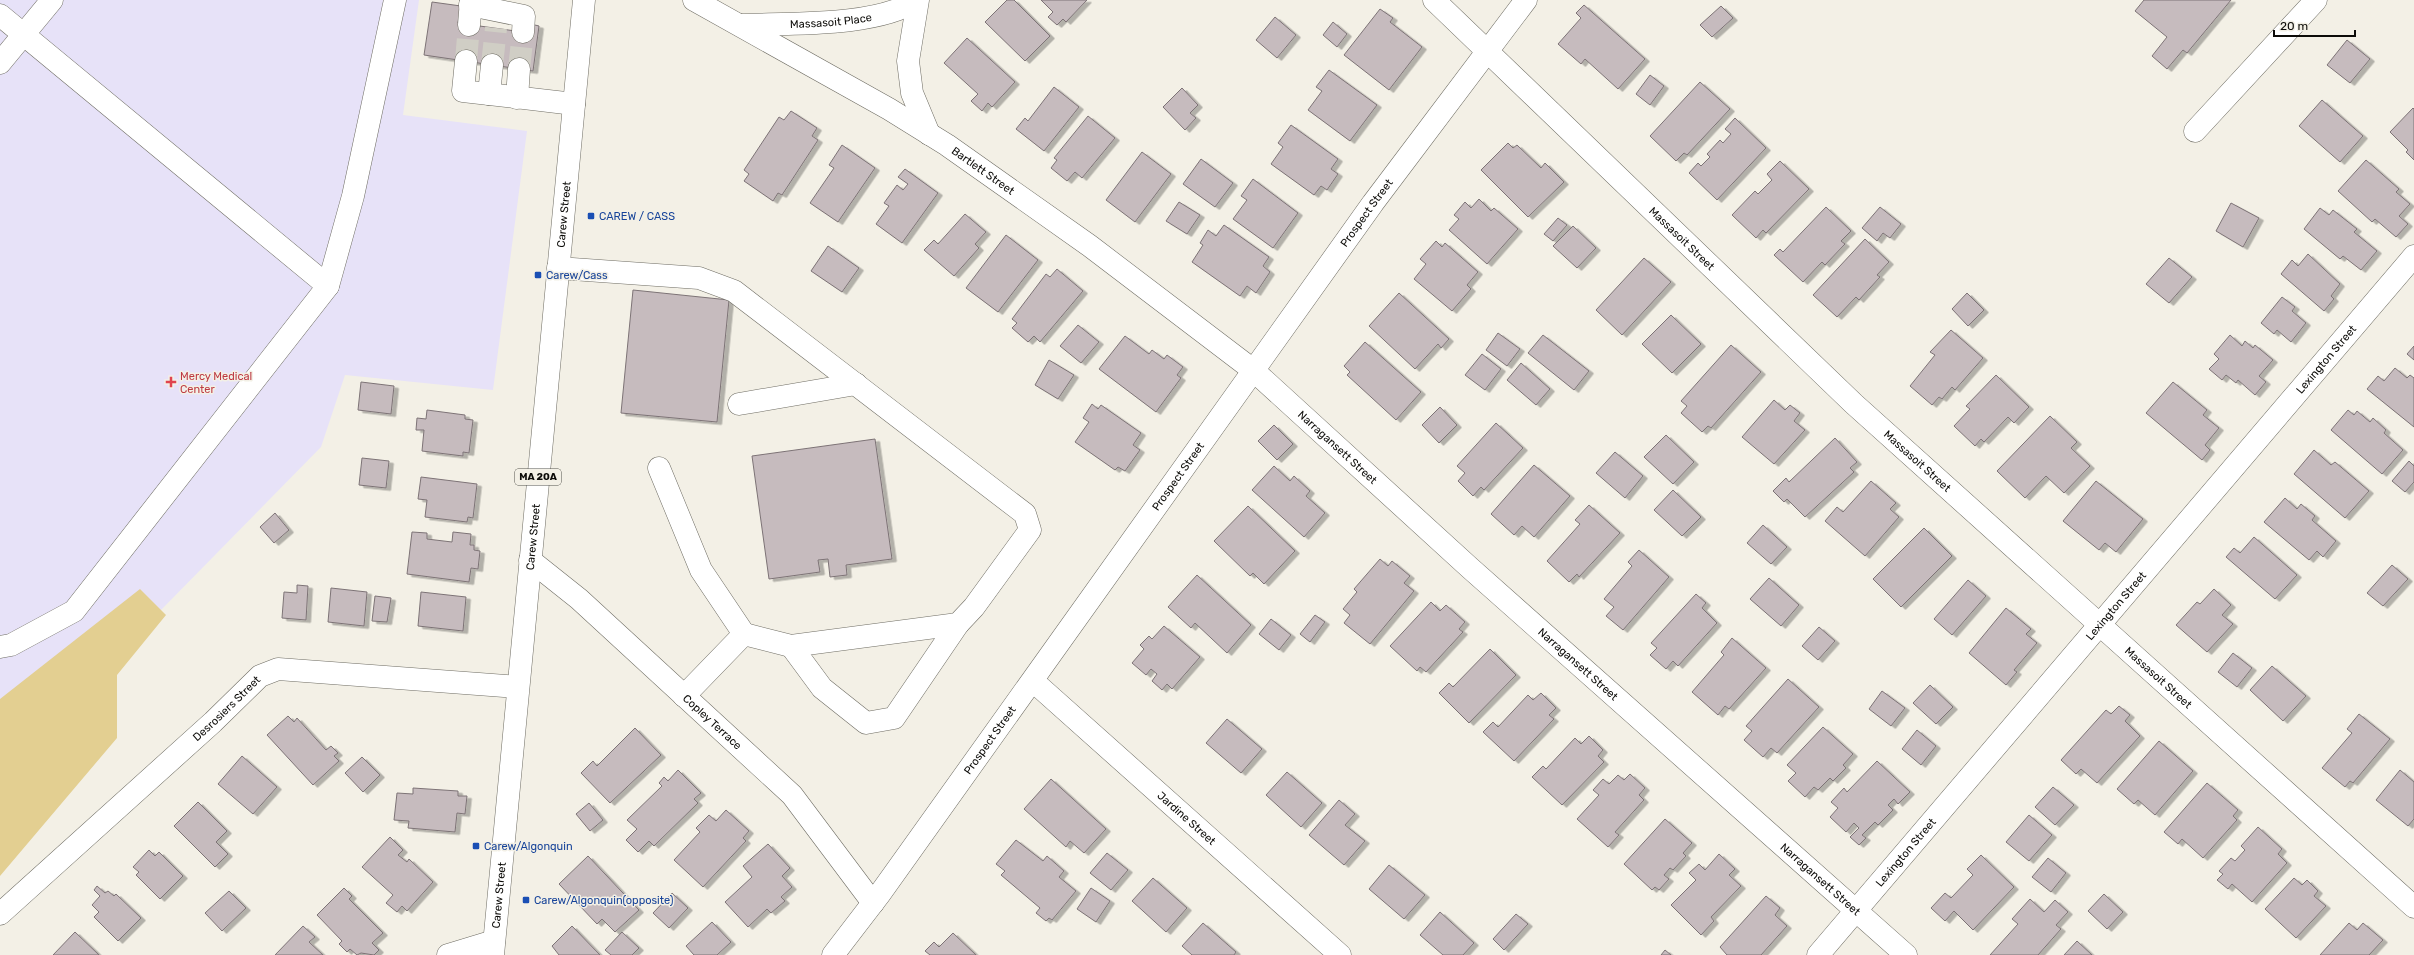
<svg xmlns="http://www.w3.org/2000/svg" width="2414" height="955" font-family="Rubik,sans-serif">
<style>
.medical{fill:#e7e2f8}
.green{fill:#e3cf91}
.building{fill:#c6bbbe;stroke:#7d7376;filter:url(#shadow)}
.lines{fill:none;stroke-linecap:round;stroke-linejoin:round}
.minor-tunnel{stroke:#d0cec5;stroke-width:22;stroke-dasharray:22 11;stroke-linecap:butt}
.minor-casing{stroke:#6f6d64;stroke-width:23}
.major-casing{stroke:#6f6d64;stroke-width:23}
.minor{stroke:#fff;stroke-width:22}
.major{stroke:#fff;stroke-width:22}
.transit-dot{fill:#1a4fb4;stroke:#f3f0e6;stroke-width:1.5}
.health-dot{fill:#e0444e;stroke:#f3f0e6;stroke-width:1.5}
.labels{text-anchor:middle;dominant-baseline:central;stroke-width:3;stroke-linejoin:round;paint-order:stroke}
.shield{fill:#f3f0e6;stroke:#51504b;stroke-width:1}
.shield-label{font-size:10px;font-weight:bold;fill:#0c0b08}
.street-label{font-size:11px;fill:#0c0b08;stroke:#f3f0e6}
.transit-label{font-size:11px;fill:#164399;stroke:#f3f0e6;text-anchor:start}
.health-label{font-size:11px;fill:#be3a42;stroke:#f3f0e6;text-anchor:start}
</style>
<defs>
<filter id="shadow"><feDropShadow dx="4.5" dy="2.5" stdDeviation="0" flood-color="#0004"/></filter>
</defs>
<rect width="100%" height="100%" fill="#f3f0e6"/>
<!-- medical -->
<path class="medical" d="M0 0H419L403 115 527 131 493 390 345 375 321 447 0 774Z"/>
<!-- green -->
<path class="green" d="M140 589 166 615 117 675V738L0 876V699Z"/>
<!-- building -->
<g class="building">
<path d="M1007 0H1014L1050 36 1025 61 985 22Z"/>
<path d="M1041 0H1087L1066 22 1063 19 1057 25 1048 17 1053 12Z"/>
<path d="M2144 0H2231L2187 53 2183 50 2167 69 2152 56 2167 37 2135 11Z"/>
<path d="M432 2 461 6 458 23 530 33 531 24 539 26 533 71 424 55Z"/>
<path d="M1584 5 1645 59 1618 89 1585 59 1581 64 1558 44 1581 18 1576 13Z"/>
<path d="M1721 6 1733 18 1712 37 1700 25Z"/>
<path d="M1380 9 1393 18 1390 22 1422 47 1389 90 1344 55Z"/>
<path d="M1275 17 1296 35 1277 58 1256 40Z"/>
<path d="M1333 22 1347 34 1337 47 1323 35Z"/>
<path d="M967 38 1015 82 992 107 988 103 982 111 971 101 978 94 944 63Z"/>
<path d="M2347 40 2370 59 2350 83 2327 65Z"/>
<path d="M1329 70 1377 105 1350 141 1308 110 1322 91 1316 87Z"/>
<path d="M1650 75 1664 86 1650 105 1636 94Z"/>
<path d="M1700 82 1730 109 1687 155 1684 153 1676 161 1650 136Z"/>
<path d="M1054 87 1079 107 1044 151 1016 129 1025 118 1028 121Z"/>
<path d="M1182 88 1198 105 1190 113 1196 118 1185 130 1163 107Z"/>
<path d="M2322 100 2363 136 2340 162 2299 126Z"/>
<path d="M2413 108 2414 109V160L2406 152 2408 150 2390 132Z"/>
<path d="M791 111 817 128 812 136 818 140 782 195 778 193 773 201 744 181 749 174 744 170 779 117 784 120Z"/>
<path d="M1088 116 1115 138 1082 178 1075 172 1067 181 1051 168 1057 160 1054 158Z"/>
<path d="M1735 118 1766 148 1717 200 1689 173 1698 163 1701 166 1710 157 1707 154 1720 140 1723 143 1731 134 1725 129Z"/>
<path d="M1291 125 1338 159 1331 169 1338 174 1327 190 1321 186 1314 195 1271 164 1283 147 1278 143Z"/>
<path d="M1508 143 1513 148 1517 145 1541 168 1545 163 1564 182 1528 217 1481 170Z"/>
<path d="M842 145 875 168 838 222 810 203 834 168 829 165Z"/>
<path d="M1142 152 1171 174 1135 222 1106 200Z"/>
<path d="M1201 159 1233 183 1215 207 1183 184Z"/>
<path d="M2366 160 2399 189 2396 192 2410 204 2399 216 2408 224 2396 237 2375 219 2372 222 2338 191Z"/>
<path d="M1780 161 1809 189 1766 233 1763 230 1756 238 1732 215 1755 191 1758 194 1772 180 1767 174Z"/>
<path d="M905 169 938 193 902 243 876 224 889 206 884 203 897 185 903 190 908 184 898 177Z"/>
<path d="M1253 179 1298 213 1273 248 1233 219 1247 200 1241 196Z"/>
<path d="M1479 199 1491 211 1494 208 1518 229 1487 264 1449 230 1459 219 1454 215 1465 202 1471 208Z"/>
<path d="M1179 202 1200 215 1187 234 1166 221Z"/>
<path d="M2231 203 2259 218 2243 247 2216 231Z"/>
<path d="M1826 207 1851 231 1841 241 1845 244 1825 265 1822 262 1803 282 1774 255 1780 249 1783 252Z"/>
<path d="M1880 207 1901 224 1890 238 1883 233 1877 241 1862 228Z"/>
<path d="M2320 208 2329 215 2333 210 2357 229 2354 232 2377 251 2361 270 2343 256 2340 259 2304 229Z"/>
<path d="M965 214 986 232 975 244 979 248 954 276 924 250 934 240 938 244Z"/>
<path d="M1558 218 1567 225 1553 241 1544 234Z"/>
<path d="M1224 225 1269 257 1263 266 1270 272 1256 293 1247 286 1240 296 1192 262 1203 245 1200 243 1208 230 1216 236Z"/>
<path d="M1573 226 1596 248 1577 268 1553 246Z"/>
<path d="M1006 235 1038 260 998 312 966 288Z"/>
<path d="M1865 239 1889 262 1877 275 1880 277 1859 300 1856 297 1837 317 1813 295Z"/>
<path d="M1436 241 1442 247 1445 243 1478 272 1467 285 1471 289 1452 311 1414 279 1426 264 1420 259Z"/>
<path d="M828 246 859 268 842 292 811 271Z"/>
<path d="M2308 254 2340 284 2331 296 2334 299 2324 311 2281 274 2292 260 2298 266Z"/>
<path d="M1644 258 1671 282 1622 335 1596 310Z"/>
<path d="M2169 258 2192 277 2169 303 2146 284Z"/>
<path d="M1057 269 1083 291 1040 342 1034 336 1028 342 1012 328 1017 323 1012 319 1046 274 1050 277Z"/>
<path d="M633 290 729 300 717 422 621 413Z"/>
<path d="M1399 293 1449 339 1441 348 1438 344 1415 369 1369 326Z"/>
<path d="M1967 293 1984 310 1968 326 1952 309Z"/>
<path d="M2282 297 2295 307 2292 311 2306 323 2291 342 2277 330 2274 334 2261 323Z"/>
<path d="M1671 315 1701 344 1672 373 1642 344Z"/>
<path d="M1078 325 1099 342 1081 363 1060 346Z"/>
<path d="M1951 330 1983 358 1955 390 1952 387 1942 399 1939 397 1932 405 1910 386 1935 355 1930 352Z"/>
<path d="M1498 333 1520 349 1507 366 1486 350Z"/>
<path d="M1543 335 1589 371 1574 390 1528 353Z"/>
<path d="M2230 335 2242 346 2245 341 2253 348 2255 345 2273 360 2259 376 2266 382 2255 395 2238 380 2236 383 2226 375 2222 380 2209 369 2219 359 2214 354Z"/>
<path d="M1125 336 1149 354 1152 350 1164 359 1167 355 1183 367 1177 375 1181 378 1156 412 1099 369Z"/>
<path d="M1365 342 1421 392 1396 420 1347 375 1350 372 1344 366Z"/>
<path d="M1731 345 1761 372 1711 428 1708 426 1702 432 1681 413 1687 406 1681 401Z"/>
<path d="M2414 346V360L2407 354Z"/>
<path d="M1482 354 1501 369 1485 390 1465 375Z"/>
<path d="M1049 360 1074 375 1058 399 1035 385Z"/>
<path d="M1521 363 1550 389 1536 405 1507 380Z"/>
<path d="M2395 368 2407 378 2410 375 2414 378V427L2367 389 2378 376 2384 381Z"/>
<path d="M1996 375 2029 407 2014 423 2008 417 1984 442 1981 439 1975 446 1954 426 1970 409 1966 406Z"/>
<path d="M361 382 394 386 391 414 358 410Z"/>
<path d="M2173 382 2207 410 2203 415 2219 428 2205 445 2210 450 2202 460 2146 413Z"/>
<path d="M1774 400 1785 410 1790 405 1800 413 1794 421 1805 430 1774 464 1742 437Z"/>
<path d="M1092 404 1098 409 1101 405 1141 433 1133 445 1140 450 1125 471 1118 467 1115 470 1075 442 1089 422 1083 418Z"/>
<path d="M1440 407 1457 425 1439 443 1422 425Z"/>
<path d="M427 410 465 415V419L473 420 469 453 463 452V456L422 451 424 430H416L417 418 426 419Z"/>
<path d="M2348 410 2354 415 2357 411 2370 422 2373 418 2386 430 2384 433 2403 450 2382 474 2331 430Z"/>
<path d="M2050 416 2077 442 2071 448 2090 466 2064 493 2046 476 2025 498 1997 471Z"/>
<path d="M1496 423 1523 448 1484 490 1481 487 1473 496 1458 481 1465 473 1457 466Z"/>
<path d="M1274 425 1293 444 1277 460 1258 441Z"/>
<path d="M1666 435 1694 462 1673 484 1644 457Z"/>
<path d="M1835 438 1857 462 1850 468 1854 472 1805 517 1787 499 1784 502 1773 491 1786 478 1789 482Z"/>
<path d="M875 439 892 559 846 565 847 575 830 577 828 559 818 560 820 572 769 579 752 456Z"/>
<path d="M2314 450 2331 465 2335 462 2369 491 2345 518 2294 474Z"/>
<path d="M1615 452 1643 476 1625 498 1596 473Z"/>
<path d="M362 458 389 461 386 488 359 485Z"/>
<path d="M2409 461 2414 466V482L2405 492 2392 481Z"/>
<path d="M1534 465 1570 496 1534 537 1522 526 1514 535 1491 514Z"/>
<path d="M1274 466 1290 481 1294 476 1310 491 1306 496 1325 513 1304 537 1252 490Z"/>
<path d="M421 477 477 484 473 518 468 517 467 522 425 517 427 500 418 499Z"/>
<path d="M1871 481 1896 503 1890 509 1899 517 1865 556 1825 521 1837 507 1843 512Z"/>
<path d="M2096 481 2143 519 2116 552 2105 543 2099 550 2063 521Z"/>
<path d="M1673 490 1701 517 1682 536 1654 510Z"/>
<path d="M2285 498 2297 509 2301 504 2315 516 2312 520 2336 541 2323 557 2317 551 2309 560 2264 522Z"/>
<path d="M1589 505 1620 533 1579 577 1577 574 1569 582 1547 561 1580 524 1575 520Z"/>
<path d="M1248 506 1295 551 1264 584 1253 573 1250 576 1214 541Z"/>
<path d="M275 513 289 530 274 543 260 527Z"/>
<path d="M1763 525 1787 547 1771 564 1747 543Z"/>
<path d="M1924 528 1952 556 1901 607 1873 579Z"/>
<path d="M412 532 427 533V539L452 542 453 532 471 534 470 545H474V550L480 551 478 569 471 568 469 582 407 574Z"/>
<path d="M2254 537 2297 575 2275 599 2226 557 2234 548 2240 553Z"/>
<path d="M1639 550 1669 577 1623 630 1606 616 1614 607 1604 599 1632 566 1628 562Z"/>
<path d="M1380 559 1388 566 1392 561 1410 576 1404 583 1414 591 1370 644 1344 623 1350 615 1343 609 1357 592 1354 589Z"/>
<path d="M2392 565 2408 579 2383 606 2367 593Z"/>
<path d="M1197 575 1251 625 1227 653 1195 623 1191 628 1168 607Z"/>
<path d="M1769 578 1799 605 1781 626 1750 599Z"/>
<path d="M1968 580 1986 596 1952 635 1934 619Z"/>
<path d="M297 585 308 586 306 620 282 618 284 592 297 593Z"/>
<path d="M331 588 367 592 364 626 328 622Z"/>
<path d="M2214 589 2231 605 2222 615 2233 624 2207 652 2176 625 2197 602 2200 604Z"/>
<path d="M421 592 466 597 463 631 418 626Z"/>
<path d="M1696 594 1706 603 1702 608 1717 623 1678 666 1673 661 1666 669 1650 655 1657 648 1651 643Z"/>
<path d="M375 596 391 598 387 622 372 621Z"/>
<path d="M1431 602 1440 611 1446 605 1465 622 1459 629 1463 632 1426 672 1420 667 1417 671 1390 646Z"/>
<path d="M2006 608 2031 629 2026 634 2037 643 2014 670 2017 672 2006 685 1969 653Z"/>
<path d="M1315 615 1325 622 1310 642 1300 634Z"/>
<path d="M1271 619 1291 635 1279 650 1259 634Z"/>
<path d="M1164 626 1200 657 1172 689 1167 684 1162 690 1152 681 1157 674 1151 669 1146 675 1132 663 1144 649 1140 645 1149 636 1152 639Z"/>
<path d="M1819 627 1835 641 1818 660 1802 646Z"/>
<path d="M1732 638 1766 668 1729 709 1725 706 1718 715 1692 692 1724 655 1721 652Z"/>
<path d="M1490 649 1516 675 1469 723 1439 693 1449 683 1453 687Z"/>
<path d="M2233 653 2252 668 2237 687 2218 672Z"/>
<path d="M2272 666 2306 696 2283 721 2250 690Z"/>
<path d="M1788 679 1819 707 1777 753 1771 748 1763 757 1744 740 1752 731 1746 726Z"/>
<path d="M1930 685 1953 707 1936 724 1913 703Z"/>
<path d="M1882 691 1905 708 1891 726 1869 709Z"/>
<path d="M1541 693 1556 708 1549 715 1554 719 1514 761 1483 732 1493 722 1498 727 1528 695 1533 700Z"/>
<path d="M2119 706 2130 715 2125 721 2140 736 2097 783 2081 769 2076 774 2061 760 2106 710 2111 714Z"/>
<path d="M2359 714 2390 739 2353 783 2350 781 2345 787 2322 768 2352 733 2347 729Z"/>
<path d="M288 716 294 722 297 718 326 750 331 746 338 753 334 756 339 761 313 785 267 735Z"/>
<path d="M1227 719 1262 749 1241 773 1206 743Z"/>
<path d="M1823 727 1853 754 1843 765 1846 768 1833 781 1830 778 1818 790 1814 787 1805 797 1788 781 1796 773 1787 765Z"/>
<path d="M635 728 661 755 610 803 581 773 593 761 597 766Z"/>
<path d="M1917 730 1936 746 1921 765 1902 749Z"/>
<path d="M1589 736 1603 750 1598 756 1604 762 1562 805 1532 777 1543 766 1546 769 1575 738 1581 744Z"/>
<path d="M2159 741 2193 771 2155 815 2138 800 2134 804 2117 789Z"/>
<path d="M242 756 277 787 253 814 218 784Z"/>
<path d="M362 757 380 775 363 792 345 773Z"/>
<path d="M1877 761 1910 792 1898 804 1894 799 1888 805 1893 810 1878 825 1875 822 1862 835 1866 838 1859 845 1850 837 1859 828 1854 823 1846 832 1830 817 1838 808 1831 802 1844 788 1847 792Z"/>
<path d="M678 770 701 793 694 799 698 803 654 846 649 841 638 852 626 840 637 829 627 820 662 786 659 783 664 777 668 781Z"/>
<path d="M2400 770 2414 782V819L2408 826 2376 800Z"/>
<path d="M1287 772 1322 803 1301 827 1266 795Z"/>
<path d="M1630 774 1645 788 1639 795 1644 800 1615 832 1619 835 1608 847 1577 819 1599 795 1593 790 1603 779 1609 784 1618 775 1624 780Z"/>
<path d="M1051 779 1106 829 1084 853 1070 841 1066 847 1024 809Z"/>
<path d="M2207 783 2238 810 2233 816 2237 820 2203 858 2182 839 2178 844 2164 832Z"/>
<path d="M2053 787 2074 805 2055 825 2035 807Z"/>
<path d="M413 788 458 791V796H467L465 814 457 813 455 832 408 828 409 821 394 820 397 793 413 794Z"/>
<path d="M1339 800 1355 814 1345 825 1365 841 1344 865 1309 835Z"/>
<path d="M198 802 227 831 216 842 228 854 215 867 174 826Z"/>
<path d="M589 803 603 820 590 831 576 814Z"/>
<path d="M726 810 749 831 743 838 746 841 703 887 674 860 700 832 696 828 709 815 716 821Z"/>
<path d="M2029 815 2052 835 2029 861 2006 842Z"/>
<path d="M1665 819 1692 843 1683 853 1686 856 1673 870 1670 868 1664 875 1669 879 1659 890 1655 887 1652 890 1624 864Z"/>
<path d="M2258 827 2282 849 2278 854 2287 863 2252 902 2232 884 2228 889 2217 880 2223 874 2219 871 2231 858 2235 861 2245 850 2241 846Z"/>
<path d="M390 837 403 850 398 855 407 862 409 859 433 882 407 911 402 906 397 912 386 903 393 895 362 867Z"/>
<path d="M1016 840 1043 861 1047 856 1064 871 1059 877 1076 891 1052 920 1049 918 1046 921 1036 913 1040 908 1001 875 1005 871 996 864Z"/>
<path d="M768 844 790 868 782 876 792 887 781 897 785 901 771 913 767 909 748 927 725 902 752 877 743 866Z"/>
<path d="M149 850 155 856 159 852 183 876 160 899 136 875 139 872 133 867Z"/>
<path d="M1107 853 1128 870 1111 890 1090 873Z"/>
<path d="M1719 854 1735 869 1729 875 1741 886 1711 917 1714 921 1701 935 1671 905 1696 880 1689 873 1699 864 1705 870Z"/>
<path d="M1981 855 2014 887 1973 930 1954 911 1945 921 1931 908 1945 893 1951 898 1973 875 1967 869Z"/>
<path d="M588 856 639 910 615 932 602 919 597 924 559 884Z"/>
<path d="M2048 858 2066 873 2051 892 2032 877Z"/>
<path d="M1389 865 1425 895 1404 919 1369 889Z"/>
<path d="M1153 878 1187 908 1166 932 1132 901Z"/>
<path d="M2294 878 2302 885 2307 880 2318 891 2314 896 2326 906 2296 938 2265 909Z"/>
<path d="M97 886 105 893 108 891 114 896 116 894 141 918 118 941 94 917 99 912 92 905 100 896 94 890Z"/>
<path d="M344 888 352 896 349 899 383 933 372 943 379 950 374 955 361 953 357 955 350 949 347 952 339 944 342 941 317 915Z"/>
<path d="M1091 888 1110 901 1096 922 1077 909Z"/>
<path d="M229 891 246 908 222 931 205 913Z"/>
<path d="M672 893 688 908 669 928 653 913Z"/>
<path d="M2104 894 2123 912 2107 929 2088 911Z"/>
<path d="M1766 896 1780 908 1775 915 1787 926 1761 955H1727L1720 947Z"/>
<path d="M2030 899 2044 912 2055 900 2068 912 2056 925 2061 929 2038 955H1990L2018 924 2012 919Z"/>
<path d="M1440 912 1474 943 1463 955H1443L1420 935Z"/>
<path d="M1516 914 1528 924 1504 950 1493 939Z"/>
<path d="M712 922 731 942 717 955H694L686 946Z"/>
<path d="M1203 923 1236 952 1234 955H1192L1182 946Z"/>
<path d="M2349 923 2357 930 2363 923 2383 940 2369 955H2320Z"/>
<path d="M303 926 315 937 309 942 323 955H275Z"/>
<path d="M572 926 600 955H559L552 946Z"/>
<path d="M75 932 99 955H53Z"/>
<path d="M622 932 639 948 632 955H611L605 950Z"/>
<path d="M953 933 976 955H930L925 951 934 942 939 947Z"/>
<path d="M2077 941 2092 955H2064Z"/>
<path d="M1665 950 1671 955H1661Z"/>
</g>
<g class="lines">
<!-- minor-tunnel -->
<g class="minor-tunnel">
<path d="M466 61 469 25"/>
<path d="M492 65 496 28"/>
<path d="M519 69 523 32"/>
</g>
<!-- minor casing -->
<g class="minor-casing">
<g id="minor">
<path id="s1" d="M694 0 889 109 947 145 1090 246 1253 370 1470 568 1906 955"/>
<path d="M918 0 908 61 912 93 929 134"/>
<path id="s2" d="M1434 0 1854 404 2414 907"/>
<path d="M470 5 524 16 523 32"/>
<path d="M0 15 328 286"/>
<path d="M469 25 471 0"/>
<path id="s3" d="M740 25C790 23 877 27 917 0"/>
<path d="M466 61 463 91 574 104"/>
<path d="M0 63 52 0"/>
<path d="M489 94 492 65"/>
<path d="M517 98 519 69"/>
<path d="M2195 131 2316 0"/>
<path d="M558 268 699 278 734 291 1025 514 1030 530 974 607 958 624 791 646 744 634"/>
<path d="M739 404 856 384"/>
<path d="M659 468 701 570 744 634 684 696"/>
<path id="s4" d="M530 560 579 599 792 795 873 903"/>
<path d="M791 646 822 688 866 723 894 718 958 624"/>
<path d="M0 647 11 645 74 611 328 286 353 196 395 0"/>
<path id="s5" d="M1033 681 1340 955"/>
<path id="s6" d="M0 914 213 722 260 676 278 669 518 687"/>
<path d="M448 955 494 941"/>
<path id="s7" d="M1818 955 2414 256"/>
</g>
</g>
<!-- major casing -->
<g class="major-casing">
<g id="major">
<path id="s8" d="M493 955 584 0"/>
<path id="s9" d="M833 955 879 895 1373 203 1526 0"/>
</g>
</g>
<!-- minor -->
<use href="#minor" class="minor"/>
<!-- major -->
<use href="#major" class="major"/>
</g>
<!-- markers -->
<g class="transit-dot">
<rect x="587" y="212" width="8" height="8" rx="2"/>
<rect x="534" y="271" width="8" height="8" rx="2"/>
<rect x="472" y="842" width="8" height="8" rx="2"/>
<rect x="522" y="896" width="8" height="8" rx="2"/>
</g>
<path class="health-dot" d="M169 376h4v4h4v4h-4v4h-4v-4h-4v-4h4z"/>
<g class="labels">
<!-- shield labels -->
<rect class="shield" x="515" y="469" width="46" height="16" rx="3"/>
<g class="shield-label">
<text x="538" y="477">MA 20A</text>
</g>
<!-- street labels -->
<g class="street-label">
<text stroke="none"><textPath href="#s3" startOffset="91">Massasoit Place</textPath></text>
<text stroke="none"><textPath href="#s1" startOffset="336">Bartlett Street</textPath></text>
<text stroke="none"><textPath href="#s9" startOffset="914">Prospect Street</textPath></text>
<text stroke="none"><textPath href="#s8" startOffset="744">Carew Street</textPath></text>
<text stroke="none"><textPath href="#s2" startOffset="344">Massasoit Street</textPath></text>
<text stroke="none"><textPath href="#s7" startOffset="783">Lexington Street</textPath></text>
<text stroke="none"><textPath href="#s1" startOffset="786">Narragansett Street</textPath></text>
<text stroke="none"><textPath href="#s2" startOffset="668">Massasoit Street</textPath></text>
<text stroke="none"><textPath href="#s9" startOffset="590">Prospect Street</textPath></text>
<text stroke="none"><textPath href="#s8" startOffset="420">Carew Street</textPath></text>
<text stroke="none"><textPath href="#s7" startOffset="459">Lexington Street</textPath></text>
<text stroke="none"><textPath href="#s1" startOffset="1110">Narragansett Street</textPath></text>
<text stroke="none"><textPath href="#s2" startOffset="992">Massasoit Street</textPath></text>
<text stroke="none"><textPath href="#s6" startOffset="306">Desrosiers Street</textPath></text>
<text stroke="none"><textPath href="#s4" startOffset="244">Copley Terrace</textPath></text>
<text stroke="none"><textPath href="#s9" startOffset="266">Prospect Street</textPath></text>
<text stroke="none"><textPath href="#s5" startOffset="206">Jardine Street</textPath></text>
<text stroke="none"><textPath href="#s7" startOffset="135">Lexington Street</textPath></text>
<text stroke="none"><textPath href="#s1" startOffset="1434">Narragansett Street</textPath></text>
<text stroke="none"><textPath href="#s8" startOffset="60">Carew Street</textPath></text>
</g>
<!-- transit labels -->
<g class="transit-label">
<text x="599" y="216">CAREW / CASS</text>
<text x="546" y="275">Carew/Cass</text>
<text x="484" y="846">Carew/Algonquin</text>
<text x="534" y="900">Carew/Algonquin(opposite)</text>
</g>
<!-- health labels -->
<g class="health-label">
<text x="180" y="376">Mercy Medical<tspan x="180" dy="13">Center</tspan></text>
</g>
</g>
<!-- scale -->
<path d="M2274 30v6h81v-6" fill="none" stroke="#0c0b08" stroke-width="2"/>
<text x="2280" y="30" font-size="12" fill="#0c0b08" stroke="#f3f0e6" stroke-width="3" paint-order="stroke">20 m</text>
</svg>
